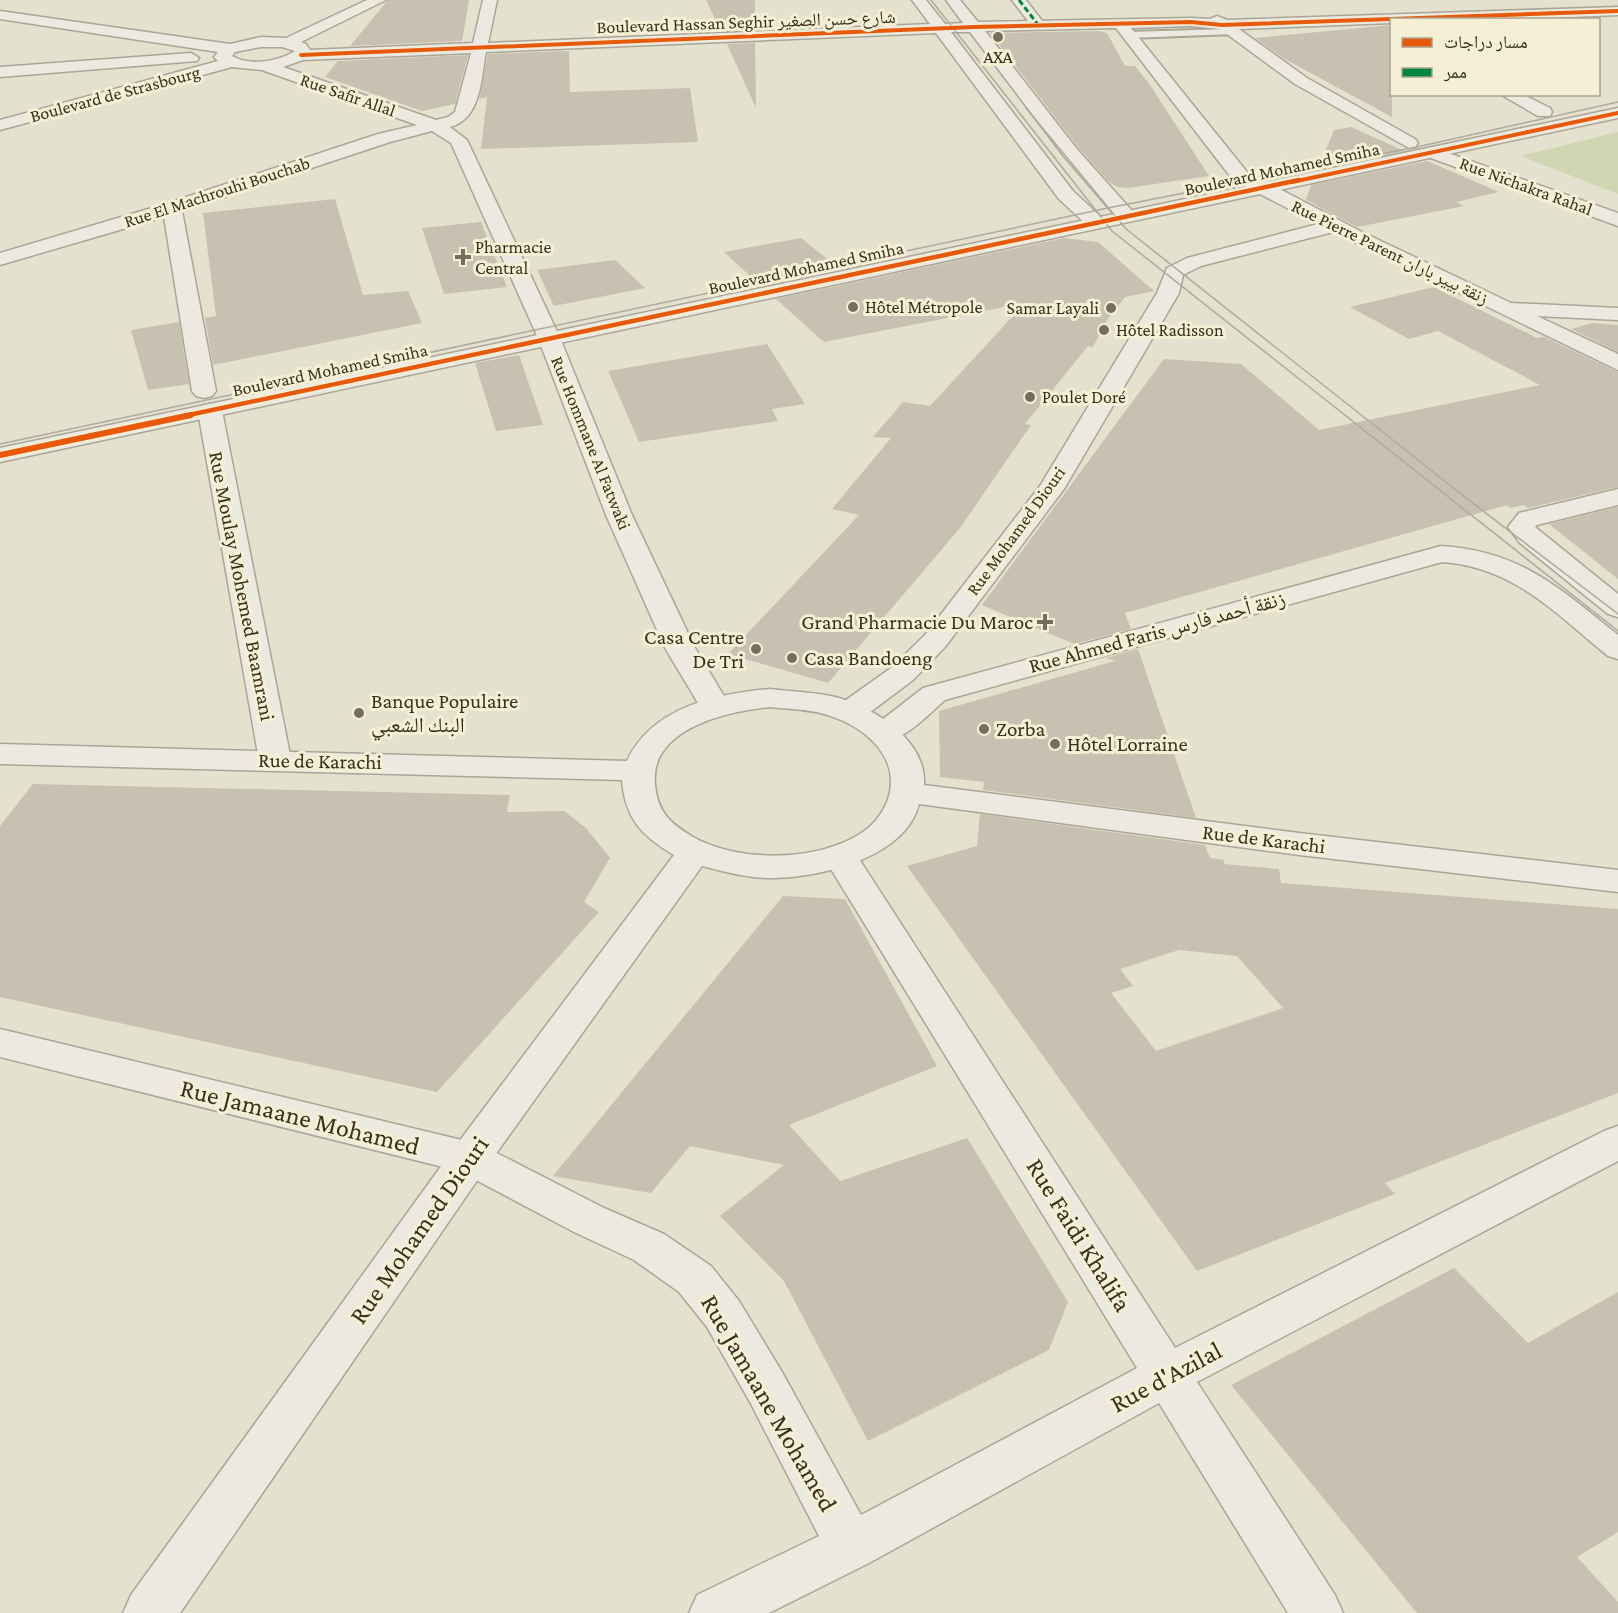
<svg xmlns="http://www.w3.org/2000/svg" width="1618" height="1613" font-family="'Crimson Pro','Noto Naskh Arabic',serif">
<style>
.green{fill:#d0d5b2}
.building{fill:#c8c0b0;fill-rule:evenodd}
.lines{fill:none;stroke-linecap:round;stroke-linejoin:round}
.service-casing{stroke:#aaa597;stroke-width:4}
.pedestrian-casing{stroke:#aaa597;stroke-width:3}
.minor-casing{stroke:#aaa597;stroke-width:3}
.tertiary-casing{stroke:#aaa597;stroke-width:3}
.service{fill:#eceae0;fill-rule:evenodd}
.pedestrian{fill:#eceae0;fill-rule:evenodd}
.minor{fill:#eceae0;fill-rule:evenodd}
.tertiary{fill:#eceae0;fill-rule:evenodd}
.tram{stroke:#adaaa0;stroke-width:1.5}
.quiet{stroke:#00873e;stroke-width:3;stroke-dasharray:6 3;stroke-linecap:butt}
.cycleway-far2-casing{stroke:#f5f0d5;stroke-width:5}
.cycleway-far1-casing{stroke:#f5f0d5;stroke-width:7}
.cycleway-casing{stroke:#f5f0d5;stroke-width:9}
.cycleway-far2{stroke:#e8590c;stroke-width:4}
.cycleway-far1{stroke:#e8590c;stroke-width:4.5}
.cycleway{stroke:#e8590c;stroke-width:6}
.poi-dot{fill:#756d5d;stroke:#f5f0d5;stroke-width:2}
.labels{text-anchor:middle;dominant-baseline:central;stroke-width:6;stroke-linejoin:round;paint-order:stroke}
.far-street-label{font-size:18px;fill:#392f1f;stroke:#f5f0d5}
.far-poi-label{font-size:18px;fill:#392f1f;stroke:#f5f0d5;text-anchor:start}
.street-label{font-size:21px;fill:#392f1f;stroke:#f5f0d5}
.poi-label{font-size:21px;fill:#392f1f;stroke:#f5f0d5;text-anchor:start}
.near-street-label{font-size:26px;fill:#392f1f;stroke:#f5f0d5}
</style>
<rect width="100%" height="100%" fill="#e4e1cf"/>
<!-- green -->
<path class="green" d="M1618 132V194L1521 156Z"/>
<!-- building -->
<g class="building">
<path d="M388 0H469L462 41 350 46Z"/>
<path d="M706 0H755V29L721 31Z"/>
<path d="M1392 25V117L1283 58 1255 38Z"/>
<path d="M1098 31 1107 33 1125 66H1135L1150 85 1209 176 1128 188 1117 187 1109 182 1078 147 990 33Z"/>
<path d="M755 43 756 108 727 44Z"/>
<path d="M569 51 570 92 690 88 698 142 481 149 487 97 479 99 488 54Z"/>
<path d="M468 55 455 104 422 111 325 77 338 61Z"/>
<path d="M1351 127 1404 151 1318 169 1334 130Z"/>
<path d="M1427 161 1499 192 1456 202 1464 206 1357 227 1306 200 1311 185Z"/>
<path d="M335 199 363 295 408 291 422 323 213 365 205 318 216 316 203 213Z"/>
<path d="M481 222 507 287 444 294 422 228Z"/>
<path d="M801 238 840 269 761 286 724 252Z"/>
<path d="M1064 238 1098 242 1154 291 1125 297 1107 320 1093 347 1088 346 1025 424 1031 425 960 528 828 683 728 654 859 515 832 509 891 438 873 437 903 402 930 406 1025 303 824 342 776 299Z"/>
<path d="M615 260 645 288 554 306 537 270Z"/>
<path d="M1434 287 1537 338 1544 337 1618 372V487L1528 508 1524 505 1510 508 1507 505 1125 613 1131 629 1074 644 982 605 1164 359 1241 364 1319 430 1540 385 1438 331 1409 339 1350 307Z"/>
<path d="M179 322 189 384 148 390 131 330Z"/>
<path d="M1592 323 1618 325V352L1571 329Z"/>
<path d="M767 344 805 404 772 409 778 421 639 442 608 371Z"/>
<path d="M519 355 543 425 496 431 475 363Z"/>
<path d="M1618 507V579L1549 524Z"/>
<path d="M1138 649 1196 818 983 790 984 782 940 777 939 711 1115 661 1106 658Z"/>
<path d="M33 784 510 795 507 812 564 811 586 828 610 858 584 902 599 912 437 1092 0 997V826Z"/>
<path d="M980 814 1205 845 1210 858 1224 860V864L1279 869 1281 883 1618 909V1093L1385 1183 1395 1194 1197 1271 907 866 977 846ZM1179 950 1237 956 1283 1008 1156 1051 1111 993 1133 986 1120 969Z"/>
<path d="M783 896 845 899 937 1066 789 1125 840 1181 967 1138 1068 1302 1049 1350 868 1441 784 1281 720 1216 784 1165 690 1146 651 1193 553 1176Z"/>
<path d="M1454 1268 1528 1343 1618 1292V1532L1577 1557 1618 1602V1613H1417L1231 1385Z"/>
</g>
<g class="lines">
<!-- service casing -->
<g class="service-casing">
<path id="service" d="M1231 29 1236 32 1235 34 1129 38 1124 35 1129 32Z"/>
</g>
<!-- pedestrian casing -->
<g class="pedestrian-casing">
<path id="pedestrian" d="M1012 0H1026L1046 26 1044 29H1034Z"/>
</g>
<!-- minor casing -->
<g class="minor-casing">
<g id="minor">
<path d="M367 0H386L301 42 306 44 310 50 473 43 483 0H497L488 43 930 24 912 0H926L945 24 963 23 946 0H960L978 22 1191 18 1210 19 1217 16 1227 20 1618 7V15L1502 20H1392V23L1239 29 1307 78 1415 139 1418 143 1415 147 1409 148 1295 84 1220 29 1191 26 1131 28 1247 172 1360 231 1511 303 1618 308V320L1537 316 1618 354V370L1333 232 1201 266 1183 275 1179 293 1064 489 945 647 913 680 861 719 850 721 839 719 835 712 839 705 891 668 925 635 1040 486 1157 293 1167 268 1187 258 1318 224 1233 180 1116 28 985 31 1076 148 1133 212 1136 216 1133 220H1119L1064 156 970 32H951L1073 191 1102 218 1105 222 1102 226H1088L1059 199 936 33 486 52C481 79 481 119 450 127L467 140 560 338 632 515 695 648 730 706 726 713 715 715 704 713 665 648 606 515 538 338 451 143 432 131 390 142 182 211 216 391 212 396 204 398 196 396 192 391 164 217 0 265V253L165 204 378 134 417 125 262 70 232 67 0 130V120L218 61 214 57 218 52 0 19V11L230 44 261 37 286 38ZM261 47H282L295 51C278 62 249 66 232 56L235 52ZM471 53 455 112 448 117 436 120 283 67 303 60Z"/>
<path d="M191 53 199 58 197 61 0 77V67Z"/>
<path d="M1500 94H1522L1550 108 1552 112 1550 116H1538Z"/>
<path d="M1434 148 1618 213V226L1428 157 1425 153 1428 149Z"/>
<path d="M210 404 218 406 222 411 291 760 286 767 275 770 264 767 259 760 198 411 202 406Z"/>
<path d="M1618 489V505L1537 525 1535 527 1618 594V617L1608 614 1520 543 1508 527 1519 513Z"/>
<path d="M1441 546C1521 551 1559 588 1618 635V659L1608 656C1555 613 1514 567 1442 562L945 700C925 717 901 746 874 740L869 733 874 726 923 688Z"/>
<path d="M840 845 852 848 1175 1348 1604 1131 1618 1126V1161L1197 1382 1335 1595 1343 1613H1288L1159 1403 869 1563 769 1613H689L697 1595 819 1536 750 1402 707 1327 679 1292 634 1260 574 1232 459 1171 0 1057V1029L470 1142 485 1147 604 1208 664 1234 711 1266 739 1301 782 1372 861 1515 1137 1368 823 856 828 848Z"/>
</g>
</g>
<!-- tertiary casing -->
<g class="tertiary-casing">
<g id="tertiary">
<path d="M1618 108V118L0 462V448Z"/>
<path d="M770 689C793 692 817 692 839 698 876 709 927 741 924 785L1299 833 1618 870V892L1299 855 919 804C906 857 822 877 775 878 750 879 726 872 702 866L485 1169 180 1613H123L131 1595 455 1147 674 855C642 836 625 819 622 780L0 764V744L627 761C652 707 716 694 770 689ZM770 707C787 709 807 709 824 714 861 724 900 754 889 796 885 810 875 824 863 832 819 862 739 863 693 837 670 823 658 813 655 785 649 728 728 711 770 707Z"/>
</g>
</g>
<!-- service -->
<use href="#service" class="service"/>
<!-- pedestrian -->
<use href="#pedestrian" class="pedestrian"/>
<!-- minor -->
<use href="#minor" class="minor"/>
<!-- tertiary -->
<use href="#tertiary" class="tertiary"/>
<!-- tram -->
<g class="tram">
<path d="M931 0 1112 231 1618 631"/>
<path d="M1026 108 1126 229 1470 501 1618 614"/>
<path d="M0 444 1108 208 1417 147 1618 102"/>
</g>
<!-- quiet -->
<path class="quiet" d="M1019 0 1039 26"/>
<!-- cycleway-far2 casing -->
<g class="cycleway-far2-casing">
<g id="cycleway-far2">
<path d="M301 55 974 27 1191 22 1222 25 1618 11"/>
<path d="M1292 182 1618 113"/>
</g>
</g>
<!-- cycleway-far1 casing -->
<g class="cycleway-far1-casing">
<path id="cycleway-far1" d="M184 416 1299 180"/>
</g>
<!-- cycleway casing -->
<g class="cycleway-casing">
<path id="cycleway" d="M0 455 191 415"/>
</g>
<!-- cycleway-far2 -->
<use href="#cycleway-far2" class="cycleway-far2"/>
<!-- cycleway-far1 -->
<use href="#cycleway-far1" class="cycleway-far1"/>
<!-- cycleway -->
<use href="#cycleway" class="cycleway"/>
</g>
<!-- markers -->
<g class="poi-dot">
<circle cx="998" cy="37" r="6"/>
<path d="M460 248h6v6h6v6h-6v6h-6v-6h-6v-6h6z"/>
<circle cx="853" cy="307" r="6"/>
<circle cx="1111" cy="308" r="6"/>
<circle cx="1104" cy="330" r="6"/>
<circle cx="1030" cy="397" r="6"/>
<path d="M1042 613h6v6h6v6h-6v6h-6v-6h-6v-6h6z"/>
<circle cx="756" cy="649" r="6"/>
<circle cx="792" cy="658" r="6"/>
<circle cx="359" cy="713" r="6"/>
<circle cx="984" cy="729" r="6"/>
<circle cx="1055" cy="744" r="6"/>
</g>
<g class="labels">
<!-- far-street labels -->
<g class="far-street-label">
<text transform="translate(746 22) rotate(-2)">Boulevard Hassan Seghir شارع حسن الصغير</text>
<text transform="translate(115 94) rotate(-15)">Boulevard de Strasbourg</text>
<text transform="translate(348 95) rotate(19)">Rue Safir Allal</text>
<text transform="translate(1282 169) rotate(-12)">Boulevard Mohamed Smiha</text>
<text transform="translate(1526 186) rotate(20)">Rue Nichakra Rahal</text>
<text transform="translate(217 192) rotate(-18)">Rue El Machrouhi Bouchab</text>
<text transform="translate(1390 252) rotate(26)">Rue Pierre Parent زنقة بيير باران</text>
<text transform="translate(806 268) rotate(-12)">Boulevard Mohamed Smiha</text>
<text transform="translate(330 370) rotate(-12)">Boulevard Mohamed Smiha</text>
<text transform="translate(591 443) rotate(68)">Rue Hommane Al Fatwaki</text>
<text transform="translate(1016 531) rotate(-54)">Rue Mohamed Diouri</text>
</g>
<!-- far-poi labels -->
<g class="far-poi-label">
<text x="998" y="57" text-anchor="middle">AXA</text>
<text x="475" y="247">Pharmacie<tspan x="475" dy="21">Central</tspan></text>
<text x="865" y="307">Hôtel Métropole</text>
<text x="1099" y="308" text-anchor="end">Samar Layali</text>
<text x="1116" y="330">Hôtel Radisson</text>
<text x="1042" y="397">Poulet Doré</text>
</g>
<!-- street labels -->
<g class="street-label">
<text transform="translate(242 586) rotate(79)">Rue Moulay Mohemed Baamrani</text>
<text transform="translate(1157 632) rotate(-15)">Rue Ahmed Faris زنقة أحمد فارس</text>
<text transform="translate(320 761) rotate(1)">Rue de Karachi</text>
<text transform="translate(1264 839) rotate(7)">Rue de Karachi</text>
</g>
<!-- poi labels -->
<g class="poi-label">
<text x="1033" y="622" text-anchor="end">Grand Pharmacie Du Maroc</text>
<text x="744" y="637" text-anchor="end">Casa Centre<tspan x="744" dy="24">De Tri</tspan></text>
<text x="804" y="658">Casa Bandoeng</text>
<text x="371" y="701">Banque Populaire<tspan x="371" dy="24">البنك الشعبي</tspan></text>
<text x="996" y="729">Zorba</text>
<text x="1067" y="744">Hôtel Lorraine</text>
</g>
<!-- near-street labels -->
<g class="near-street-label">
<text transform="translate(300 1117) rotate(14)">Rue Jamaane Mohamed</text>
<text transform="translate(419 1230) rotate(-55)">Rue Mohamed Diouri</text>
<text transform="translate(1079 1235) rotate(58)">Rue Faidi Khalifa</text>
<text transform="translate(1166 1377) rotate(-28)">Rue d'Azilal</text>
<text transform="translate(769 1403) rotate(60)">Rue Jamaane Mohamed</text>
</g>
</g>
<!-- legend -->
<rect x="1390" y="18" width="210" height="78" fill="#f5f0d5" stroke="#aaa38c" stroke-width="1.5"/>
<rect x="1402" y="38" width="30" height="9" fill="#e8590c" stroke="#aaa38c" stroke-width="1.5"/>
<text x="1444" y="48" font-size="18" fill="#392f1f">مسار دراجات</text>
<rect x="1402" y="68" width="30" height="9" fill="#00873e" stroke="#aaa38c" stroke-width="1.5"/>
<text x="1444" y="78" font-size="18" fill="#392f1f">ممر</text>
</svg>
